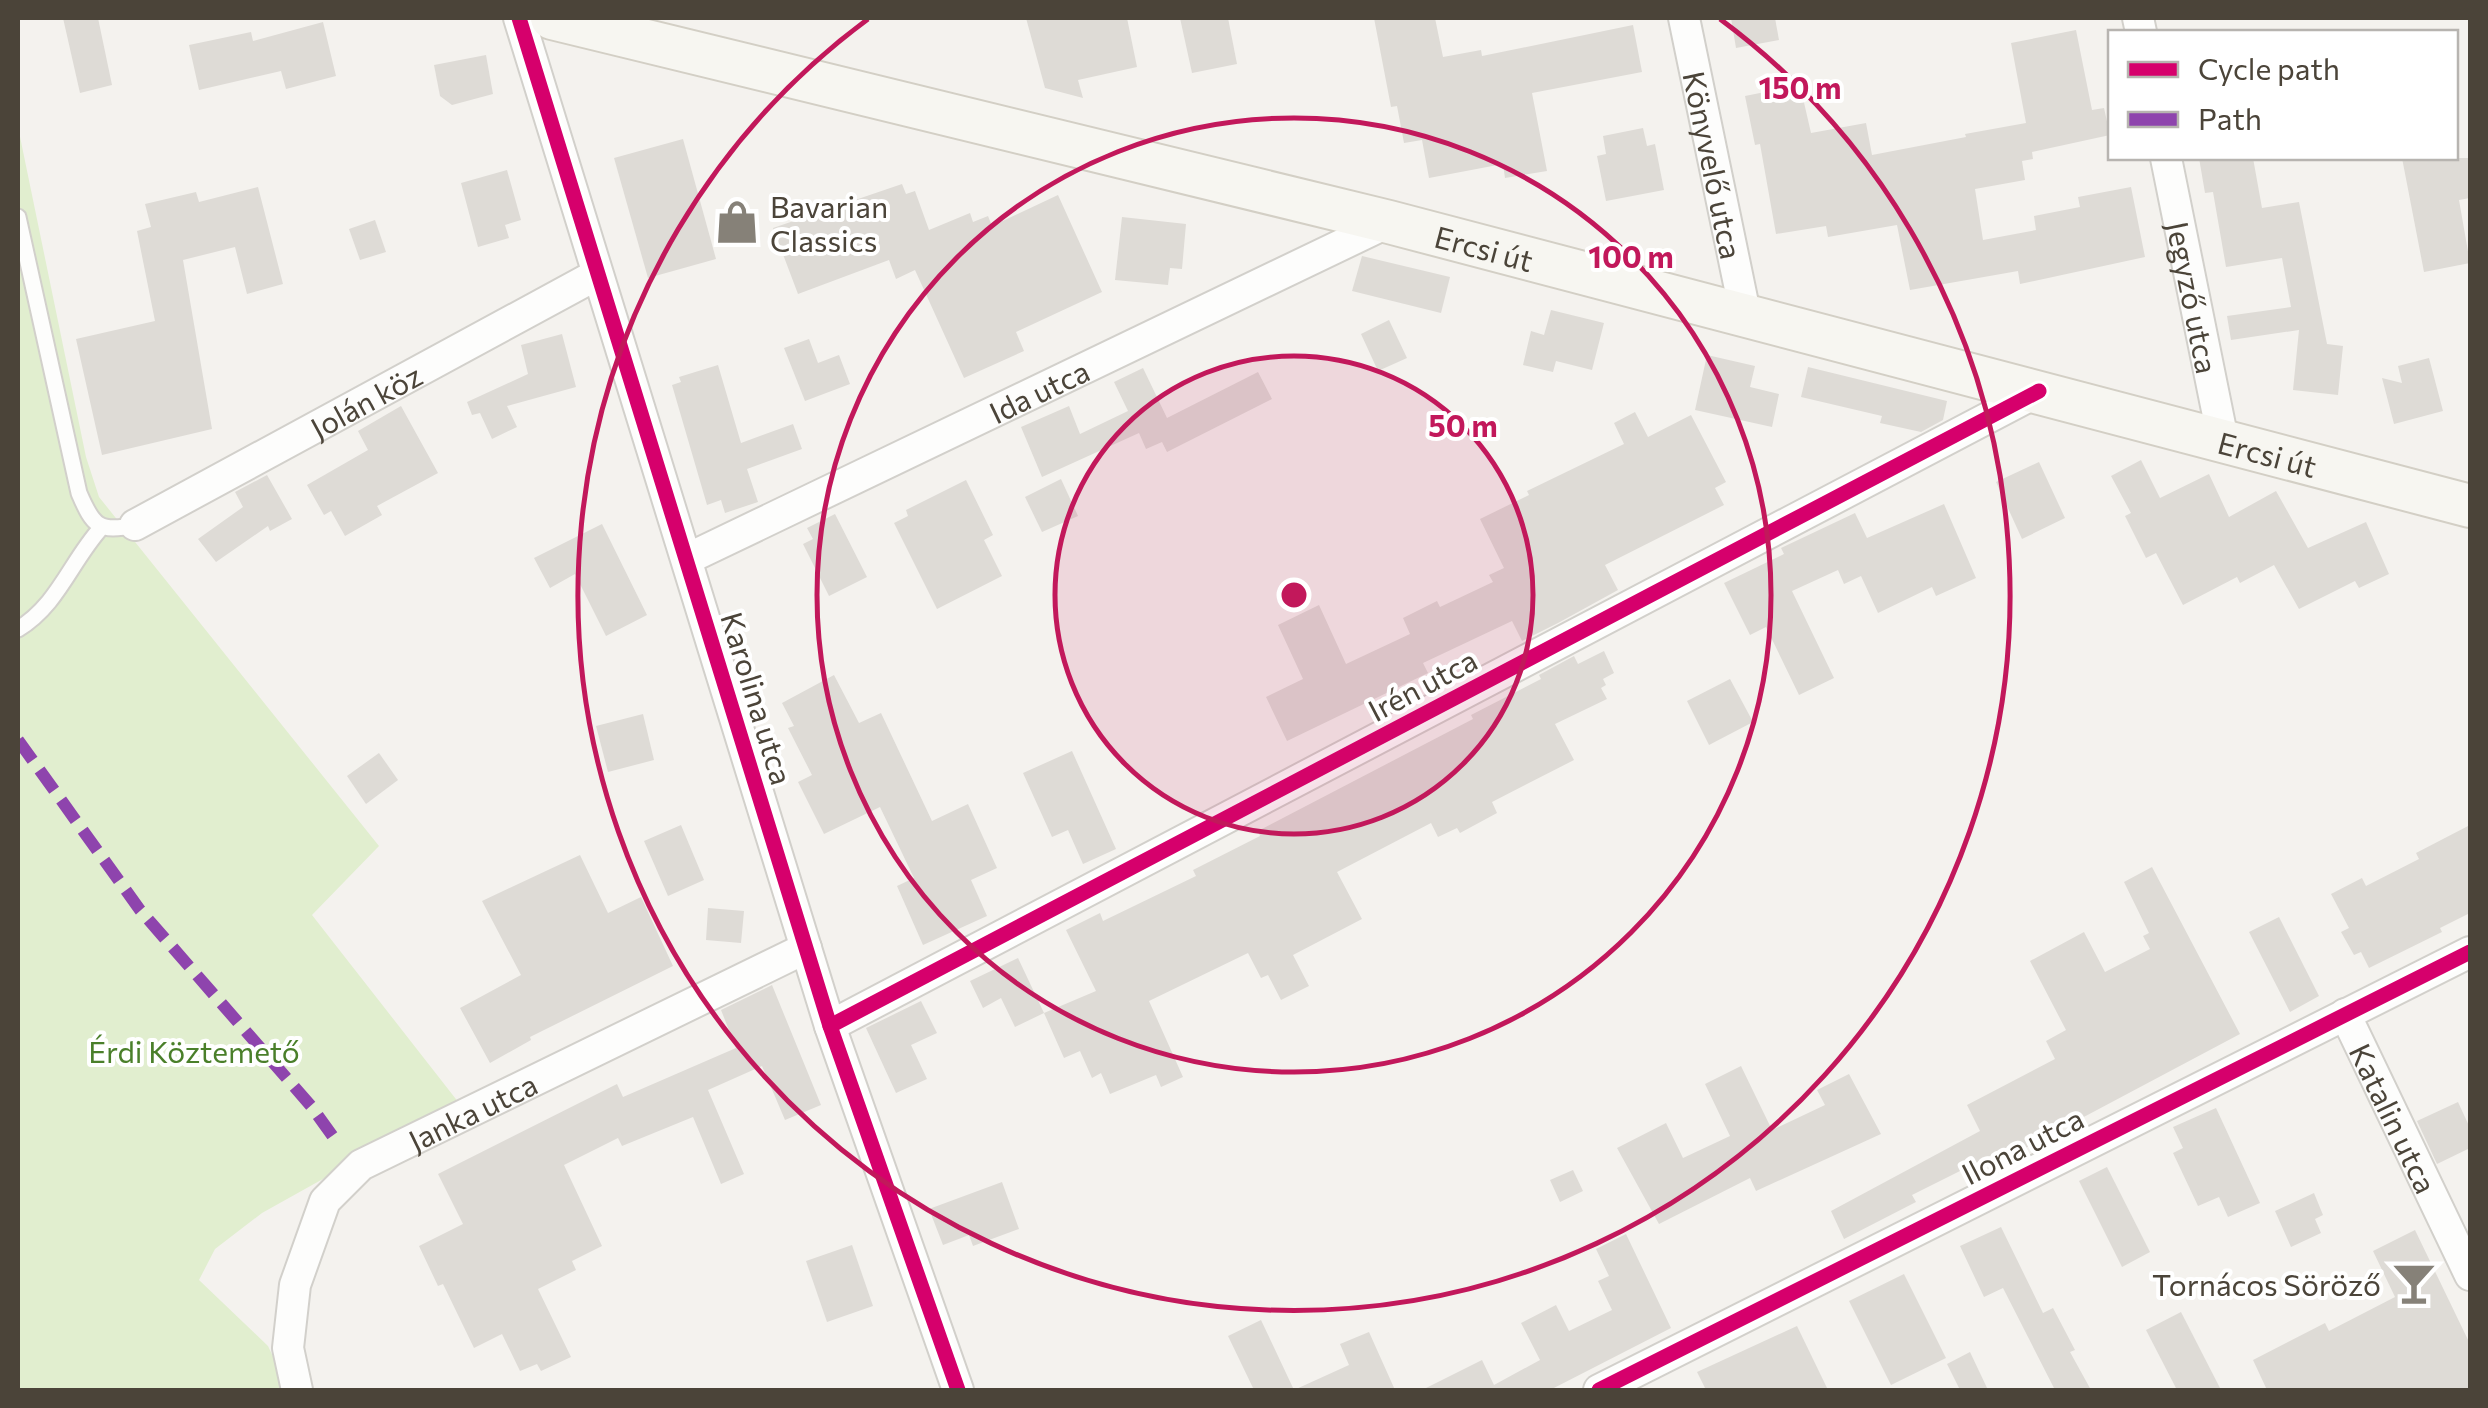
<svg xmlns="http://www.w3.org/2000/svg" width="2488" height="1408" font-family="Commissioner,sans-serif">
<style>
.green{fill:#e1eecf}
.building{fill:#dedbd6}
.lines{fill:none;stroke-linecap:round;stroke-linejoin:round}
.lane-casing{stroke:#d2d0cb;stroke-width:19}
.street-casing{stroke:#d2d0cb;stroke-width:34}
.secondary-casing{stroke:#d3cfc5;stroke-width:46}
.lane{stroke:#fdfdfc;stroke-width:15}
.street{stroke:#fdfdfc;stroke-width:30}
.secondary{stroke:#f7f6f1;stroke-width:42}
.quiet{stroke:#8e44ad;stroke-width:12;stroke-dasharray:25 12;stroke-linecap:butt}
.cycleway-casing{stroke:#fff;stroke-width:21}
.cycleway{stroke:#d6006c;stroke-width:15}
.ring{fill:none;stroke:#c2185b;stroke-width:5}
.labels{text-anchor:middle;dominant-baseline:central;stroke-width:8;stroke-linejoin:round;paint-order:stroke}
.street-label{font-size:30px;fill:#4b4439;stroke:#fff}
.poi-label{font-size:30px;fill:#4b4439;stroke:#fff;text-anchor:start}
.park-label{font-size:30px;fill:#4a7f2a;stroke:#fff}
.centre{fill:#c2185b;stroke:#fff;stroke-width:5}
.ring-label{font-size:30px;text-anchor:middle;font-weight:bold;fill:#c2185b;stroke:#fff;stroke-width:8;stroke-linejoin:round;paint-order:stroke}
</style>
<rect width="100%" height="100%" fill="#f4f2ee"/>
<!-- green -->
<path class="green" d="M18 127 86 457 99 497 379 846 312 915 459 1103 262 1213 215 1249 199 1280 268 1346 289 1390H18Z"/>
<!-- building -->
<g class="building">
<path d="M63 18H98L112 85 80 93Z"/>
<path d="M1026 18H1127L1137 67 1078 80 1083 98 1045 88Z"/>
<path d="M1180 18H1228L1237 64 1192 73Z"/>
<path d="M1374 18H1435L1443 57 1481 50 1482 56 1633 25 1642 72 1532 93 1547 171 1505 178 1503 164 1429 178 1422 140 1404 143 1397 106 1391 107Z"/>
<path d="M1731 18H1775L1779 40 1736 48Z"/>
<path d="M323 22 336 76 286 89 281 71 199 90 189 45 251 32 253 41Z"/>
<path d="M2076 30 2092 110 2104 108 2110 135 2032 152 2033 159 2022 161 2025 180 1975 189 1983 240 2036 230 2034 216 2080 207 2078 197 2131 187 2145 257 2020 284 2018 271 1910 290 1897 225 1828 237 1826 226 1776 234 1760 144 1755 145 1745 96 1800 85 1811 133 1866 123 1872 155 1966 137 1965 134 2026 123 2011 43Z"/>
<path d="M486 55 493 94 452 105 440 96 434 65Z"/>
<path d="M1643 128 1647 146 1655 144 1664 190 1606 201 1597 156 1606 154 1603 136Z"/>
<path d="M683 139 716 259 648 278 614 158Z"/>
<path d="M2199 158H2253L2262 208 2299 202 2327 344 2343 346 2338 395 2293 390 2299 330 2231 340 2227 316 2291 307 2282 258 2226 267 2213 192 2205 193Z"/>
<path d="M2402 158H2470V198L2459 200 2470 263 2424 272Z"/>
<path d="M507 170 521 220 505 225 509 238 478 247 461 183Z"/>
<path d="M902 184 906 194 915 191 929 230 970 213 973 222 988 216 992 226 1058 195 1102 292 1016 332 1024 351 964 378 915 270 896 279 889 260 798 294 773 228Z"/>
<path d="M258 187 283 284 247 294 235 247 183 260 212 429 102 455 76 339 155 321 137 231 151 227 145 204 196 192 199 202Z"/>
<path d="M1122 217 1186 224 1182 269 1170 268 1168 285 1115 280Z"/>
<path d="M375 220 386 252 360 260 349 229Z"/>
<path d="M1362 256 1450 277 1441 313 1352 291Z"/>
<path d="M1551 310 1604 323 1592 370 1556 361 1553 372 1523 365 1531 331 1544 335Z"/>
<path d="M1389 320 1407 358 1378 371 1361 334Z"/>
<path d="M562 334 576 387 507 406 517 427 492 439 480 413 472 415 467 402 528 374 521 345Z"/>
<path d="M809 339 818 363 839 355 850 384 805 401 784 348Z"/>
<path d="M1707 355 1755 366 1750 387 1779 394 1772 427 1695 410Z"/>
<path d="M2429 358 2443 411 2394 424 2382 378 2402 383 2398 366Z"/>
<path d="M718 365 741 443 793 424 802 449 747 469 758 502 725 513 721 500 707 505 672 385 681 382 679 377Z"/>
<path d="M1808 367 1947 401 1943 420 1921 432 1880 423 1882 416 1801 397Z"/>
<path d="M1143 368 1167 418 1258 372 1272 399 1167 452 1162 442 1146 449 1139 433 1042 477 1021 427 1069 406 1080 434 1128 411 1114 382Z"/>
<path d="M401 406 438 473 377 506 382 515 345 536 331 511 324 515 307 485 368 450 358 431Z"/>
<path d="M1635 412 1648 437 1691 415 1726 482 1715 488 1724 505 1605 565 1618 590 1558 623 1522 641 1512 621 1423 663 1428 673 1287 741 1266 697 1303 679 1278 625 1319 605 1346 664 1410 634 1403 618 1437 601 1440 607 1493 582 1489 575 1504 568 1480 519 1529 495 1527 491 1624 444 1614 423Z"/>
<path d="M2141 460 2160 498 2209 474 2229 517 2276 491 2308 548 2366 522 2389 574 2359 588 2355 581 2299 609 2274 565 2240 583 2237 577 2183 605 2156 553 2146 558 2125 516 2131 513 2111 476Z"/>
<path d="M2039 462 2065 518 2022 539 1996 482Z"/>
<path d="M267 475 292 519 270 531 268 526 216 562 198 539 243 507 235 492Z"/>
<path d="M1061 479 1078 516 1042 532 1025 497Z"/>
<path d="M966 480 993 535 984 540 1002 576 937 609 894 523 908 516 906 510Z"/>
<path d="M1944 504 1976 578 1936 596 1932 587 1878 613 1861 576 1844 584 1838 570 1792 591 1834 678 1799 695 1766 627 1750 635 1724 583 1784 554 1781 548 1855 513 1867 538Z"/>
<path d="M835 514 867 577 829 596 803 544 813 539 807 528Z"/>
<path d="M602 524 647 615 606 636 575 574 550 588 534 558Z"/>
<path d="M1604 651 1614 673 1603 679 1606 685 1601 688 1607 699 1555 724 1574 760 1492 802 1497 813 1460 833 1457 828 1438 837 1431 823 1337 872 1362 919 1293 955 1309 986 1281 1000 1268 975 1261 978 1248 953 1149 1001 1183 1077 1161 1087 1156 1075 1110 1094 1101 1073 1092 1078 1080 1051 1064 1058 1044 1013 1096 991 1066 930 1100 913 1103 921 1196 876 1193 870 1260 836 1258 831 1473 719 1471 715 1541 679 1539 675 1574 656 1578 664Z"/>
<path d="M834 675 859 723 881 713 932 821 968 804 997 868 971 880 987 916 923 945 897 886 914 878 880 807 824 834 798 782 812 775 788 728 794 726 782 703Z"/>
<path d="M1730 679 1753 722 1709 745 1687 701Z"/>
<path d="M643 714 654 760 608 772 596 726Z"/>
<path d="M1072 751 1116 849 1083 864 1068 830 1052 837 1023 773Z"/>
<path d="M379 753 398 780 366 804 347 776Z"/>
<path d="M681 825 704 880 668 896 644 841Z"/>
<path d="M2470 825V913L2440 928 2442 932 2369 968 2361 952 2354 955 2341 932 2349 928 2331 894 2362 878 2366 886 2419 859 2416 853Z"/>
<path d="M580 855 608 913 641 897 673 966 530 1037 531 1040 490 1063 460 1008 521 975 482 901Z"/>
<path d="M2152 867 2240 1034 2020 1151 2016 1143 1912 1195 1916 1202 1844 1239 1831 1211 1980 1131 1967 1105 2055 1059 2046 1041 2066 1030 2030 961 2084 932 2105 972 2150 949 2143 936 2149 933 2124 882Z"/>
<path d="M708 908 744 911 741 943 706 940Z"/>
<path d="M2279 917 2319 996 2290 1012 2249 932Z"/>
<path d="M1018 958 1044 1013 1015 1027 1001 998 983 1008 970 981Z"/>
<path d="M772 985 821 1105 785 1120 762 1066 708 1090 744 1174 721 1184 693 1117 622 1146 618 1138 564 1165 602 1246 572 1261 576 1270 538 1289 571 1357 541 1371 537 1364 520 1371 502 1334 474 1348 443 1284 438 1286 419 1246 463 1224 438 1174 617 1084 623 1097 736 1048 721 1010Z"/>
<path d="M921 1001 937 1033 911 1045 927 1079 896 1093 866 1028Z"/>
<path d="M1741 1066 1772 1130 1825 1105 1817 1090 1849 1074 1881 1134 1756 1191 1750 1178 1659 1224 1617 1148 1666 1123 1683 1158 1730 1136 1705 1084Z"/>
<path d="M2458 1102 2470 1128V1148L2437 1164 2417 1121Z"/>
<path d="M2216 1108 2260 1203 2228 1217 2219 1197 2198 1206 2173 1153 2183 1148 2173 1127Z"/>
<path d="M2107 1167 2150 1252 2122 1267 2079 1181Z"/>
<path d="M1573 1170 1583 1191 1560 1202 1550 1180Z"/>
<path d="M1002 1182 1019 1229 973 1246 969 1235 943 1245 929 1209Z"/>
<path d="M2314 1193 2323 1215 2315 1219 2321 1233 2291 1247 2275 1211Z"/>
<path d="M2001 1227 2043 1313 2053 1308 2075 1350 2070 1352 2091 1390H2055L2003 1288 1984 1297 1960 1246Z"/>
<path d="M2415 1230 2470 1344V1390H2267L2253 1360 2325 1323 2329 1331 2395 1297 2373 1251Z"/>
<path d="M1626 1234 1671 1328 1550 1390H1422L1482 1360 1494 1385 1540 1360 1521 1323 1556 1305 1569 1331 1612 1310 1598 1281 1609 1276 1596 1249Z"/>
<path d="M852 1245 873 1306 827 1322 806 1261Z"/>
<path d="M1904 1274 1946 1358 1891 1385 1849 1301Z"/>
<path d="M2181 1312 2221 1390H2177L2146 1330Z"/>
<path d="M1261 1320 1294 1390 1349 1365 1340 1344 1369 1332 1395 1390H1254L1228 1336Z"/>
<path d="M1797 1326 1828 1390H1706L1697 1372Z"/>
<path d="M1970 1352 1988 1390H1960L1947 1364Z"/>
</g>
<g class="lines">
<!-- lane casing -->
<g class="lane-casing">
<g id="lane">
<path d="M18 217 79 493C93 526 99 533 135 525"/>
<path d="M18 629C58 605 71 561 101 528"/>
</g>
</g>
<!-- street casing -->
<g class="street-casing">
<g id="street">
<path d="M519 18 830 1026 958 1390"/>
<path id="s1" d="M1684 18 1745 313"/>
<path d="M2138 18 2141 32"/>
<path id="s2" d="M2166 158 2223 440"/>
<path id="s3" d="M135 525 596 275"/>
<path id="s4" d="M687 559 1389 222"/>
<path id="s5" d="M2345 1014 2470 1275"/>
<path d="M830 1026 2039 391"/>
<path id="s6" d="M297 1390 288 1348 295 1285 325 1201 361 1165 806 948"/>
<path d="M1599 1390 2470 952"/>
</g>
</g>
<!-- secondary casing -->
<g class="secondary-casing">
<g id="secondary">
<path id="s7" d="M552 18 1389 222 2470 506"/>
</g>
</g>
<!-- lane -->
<use href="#lane" class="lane"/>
<!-- street -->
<use href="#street" class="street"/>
<!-- secondary -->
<use href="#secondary" class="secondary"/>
<!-- quiet -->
<path class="quiet" d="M18 740 140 910 311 1106 334 1138"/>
<!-- cycleway casing -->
<g class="cycleway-casing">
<g id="cycleway">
<path d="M519 18 830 1026 958 1390"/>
<path d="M830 1026 2039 391"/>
<path d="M1599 1390 2470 952"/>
</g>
</g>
<!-- cycleway -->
<use href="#cycleway" class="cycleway"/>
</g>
<!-- distance rings -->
<circle cx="1294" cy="595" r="239" fill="#c2185b" fill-opacity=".12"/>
<g class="ring">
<circle cx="1294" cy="595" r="239"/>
<circle cx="1294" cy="595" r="477"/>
<path d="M1720 19A716 716 0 1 1 868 19"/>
</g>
<!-- icons -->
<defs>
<g id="shop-bare" transform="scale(3.45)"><path d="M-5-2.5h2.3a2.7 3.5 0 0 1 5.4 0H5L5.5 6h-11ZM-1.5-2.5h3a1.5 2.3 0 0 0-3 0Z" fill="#868178" stroke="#fff" stroke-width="2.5" paint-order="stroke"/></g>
<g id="bar-bare" transform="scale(3.45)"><path d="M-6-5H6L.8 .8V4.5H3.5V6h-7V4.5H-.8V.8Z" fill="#868178" stroke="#fff" stroke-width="2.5" paint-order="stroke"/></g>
</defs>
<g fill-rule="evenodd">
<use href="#shop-bare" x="737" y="222"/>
<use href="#bar-bare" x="2414" y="1283"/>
</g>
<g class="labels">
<!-- street labels -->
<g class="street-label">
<text stroke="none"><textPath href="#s1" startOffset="150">Könyvelő utca</textPath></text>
<text stroke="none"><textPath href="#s7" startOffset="960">Ercsi út</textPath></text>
<text stroke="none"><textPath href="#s2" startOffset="142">Jegyző utca</textPath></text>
<text stroke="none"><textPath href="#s4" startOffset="390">Ida utca</textPath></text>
<text stroke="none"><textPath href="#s3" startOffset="262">Jolán köz</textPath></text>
<text stroke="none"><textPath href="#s7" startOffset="1770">Ercsi út</textPath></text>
<text transform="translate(1422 684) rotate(-28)">Irén utca</text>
<text transform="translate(758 698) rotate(73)">Karolina utca</text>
<text stroke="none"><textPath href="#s6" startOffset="370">Janka utca</textPath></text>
<text stroke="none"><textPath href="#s5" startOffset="115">Katalin utca</textPath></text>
<text transform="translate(2022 1145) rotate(-27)">Ilona utca</text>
</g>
<!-- poi labels -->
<g class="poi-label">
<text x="770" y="205">Bavarian<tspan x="770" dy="34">Classics</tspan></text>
<text x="2381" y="1283" text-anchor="end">Tornácos Söröző</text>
</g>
<!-- park labels -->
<g class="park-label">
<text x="194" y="1050">Érdi Köztemető</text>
</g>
</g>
<circle cx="1294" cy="595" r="15" class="centre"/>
<g class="ring-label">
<text x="1800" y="99">150 m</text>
<text x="1631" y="268">100 m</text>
<text x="1463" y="437">50 m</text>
</g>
<!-- border -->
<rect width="2488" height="1408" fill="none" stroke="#4b4439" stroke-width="40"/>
<!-- legend -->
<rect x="2108" y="30" width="350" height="130" fill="#ffffff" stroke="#b7b4b0" stroke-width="2.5"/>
<rect x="2128" y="62" width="50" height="15" fill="#d6006c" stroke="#b7b4b0" stroke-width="2.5"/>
<text x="2198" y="80" font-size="30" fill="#4b4439">Cycle path</text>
<rect x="2128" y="112" width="50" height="15" fill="#8e44ad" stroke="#b7b4b0" stroke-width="2.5"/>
<text x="2198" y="130" font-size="30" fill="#4b4439">Path</text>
</svg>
